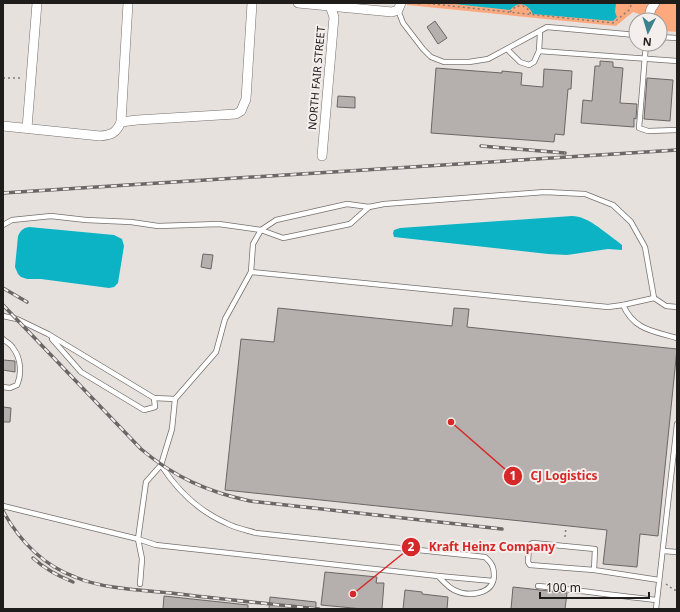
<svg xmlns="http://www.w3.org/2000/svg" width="680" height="612" font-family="'Noto Sans',sans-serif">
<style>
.green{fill:#fda97d}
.water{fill:#0bb3c5}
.building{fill:#b5b0ad;stroke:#6b6664}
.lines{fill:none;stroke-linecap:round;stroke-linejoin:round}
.service-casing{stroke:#75706d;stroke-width:6}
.minor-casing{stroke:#75706d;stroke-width:10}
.path{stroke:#827e7c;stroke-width:1.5;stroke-dasharray:2 3;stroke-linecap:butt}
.service{stroke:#fff;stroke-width:4.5}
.minor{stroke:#fff;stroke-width:9}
.rail-casing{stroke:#6a6765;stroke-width:3.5}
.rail{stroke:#f4eeec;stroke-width:2;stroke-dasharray:6;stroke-linecap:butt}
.labels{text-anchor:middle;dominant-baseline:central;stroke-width:4;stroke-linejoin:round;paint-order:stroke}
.street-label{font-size:11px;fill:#1f1d1c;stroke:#f4eeec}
.leader{fill:none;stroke:#d62828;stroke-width:1.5}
.callout-dot{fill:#d62828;stroke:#f4eeec;stroke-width:1.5}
.mark-label{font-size:12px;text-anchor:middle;font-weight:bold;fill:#fff}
.callout-label{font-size:12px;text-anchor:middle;font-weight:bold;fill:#d62828;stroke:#f4eeec;stroke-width:4;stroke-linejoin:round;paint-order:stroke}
</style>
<rect width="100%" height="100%" fill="#e7e1de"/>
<!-- green -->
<path class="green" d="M407 3H677V32L665 31 660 25V20H656L633 12 616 26 407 5Z"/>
<!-- water -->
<g class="water">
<path d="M445 3H616L615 12 617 17 613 21 533 14C527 3 518 1 510 10Z"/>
<path d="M572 216C588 216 604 232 617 241L622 245V250L608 249 567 255 548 254 394 237 393 233 394 230 400 228Z"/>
<path d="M29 227 114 235 122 239 124 246 118 283 114 287 109 288 41 279H27L21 277 18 274 15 267 18 236C21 230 23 228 29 227Z"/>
</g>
<!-- building -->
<g class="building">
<path d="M435 21 447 38 438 44 427 27Z"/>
<path d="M600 61 613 62V67L623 68 620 103 637 104 636 119 634 118V127L581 123 583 100 592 101 595 66H600Z"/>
<path d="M436 68 502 73V71L522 73 521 85 543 87 544 69 572 71 571 89H568L564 135 555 134 554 142 431 133Z"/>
<path d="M647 78 673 80 670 121 644 119Z"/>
<path d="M338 96 355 97V108L337 107Z"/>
<path d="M203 254 213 255 211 269 201 267Z"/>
<path d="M278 308 452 326 454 308 469 309 467 327 677 349 658 536 640 534 637 567 603 564 607 530 225 490 241 339 274 342Z"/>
<path d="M3 360 15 361V372L3 370Z"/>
<path d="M3 407 11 408 10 422H3Z"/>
<path d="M325 572 377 577 376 583H384L382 609H363L321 605Z"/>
<path d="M513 587 567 593 565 609H511Z"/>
<path d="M405 590 422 592V594L448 597 447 609H403Z"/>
<path d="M164 596 248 605V609H163Z"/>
<path d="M270 597 316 602V609H269Z"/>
</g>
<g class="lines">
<!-- service casing -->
<g class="service-casing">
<g id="service">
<path d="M398 10 403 23 423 49 431 57 444 62H469L488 59 547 27 636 35"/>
<path d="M660 37 677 38"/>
<path d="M646 44 639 128 648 131 677 130"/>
<path d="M507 49 520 62 529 65 534 62 539 51 677 61"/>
<path d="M539 51 540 33"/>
<path d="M3 225 12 220 51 216 86 220 131 222 158 226 219 224 261 230 283 238 350 224 369 207"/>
<path d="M251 272 608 307 623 305C634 330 653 331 677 338"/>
<path d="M623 305 654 298"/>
<path d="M3 316 17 319 48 334 154 398 175 399"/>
<path d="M3 339C6 342 11 344 13 348 21 358 22 374 17 385L10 388 3 387"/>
<path d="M52 339 81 372 144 410 155 407 154 398"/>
<path d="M3 506 138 539 156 545 438 576C443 581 448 587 454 590 468 597 493 595 494 576 494 567 492 563 485 557L256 533C246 530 235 528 226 523 199 511 177 490 161 465"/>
<path d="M663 551 677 552"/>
<path d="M594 570 595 549 533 543 529 545 528 562 530 565 594 570 659 580"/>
<path d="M438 576 493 581"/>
<path d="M140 584 142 559 138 539 146 482 161 465 172 429 175 399 216 352 225 319 251 272 253 244 261 230 276 220 347 204 369 207 384 204 545 192 585 194 613 205 631 222 645 247 654 298 666 306 677 307"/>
<path d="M538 586C578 590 617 596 657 600"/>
<path d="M656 609 677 424"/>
</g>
</g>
<!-- minor casing -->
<g class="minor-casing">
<g id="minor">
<path d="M298 3 392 12 398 10 401 3"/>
<path d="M648 20 651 9 655 3"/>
<path d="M121 122 128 3"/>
<path d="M3 126 100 136C112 135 116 133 121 122L137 120 236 114 241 111 246 99 252 3"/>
<path d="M27 128 37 3"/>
<path d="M322 156 334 17 329 3"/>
</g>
</g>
<!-- path -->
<g class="path">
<path d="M413 3 423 4"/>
<path d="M423 3 613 23 629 10 632 3"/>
<path d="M510 12 516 6H523L529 10 531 15"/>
<path d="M3 78H23"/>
<path d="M565 537 566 527"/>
<path d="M666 584 674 590H677"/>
</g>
<!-- service -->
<use href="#service" class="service"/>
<!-- minor -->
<use href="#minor" class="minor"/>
<!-- rail casing -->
<g class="rail-casing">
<g id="rail">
<path d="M481 146 565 153"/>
<path d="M3 193 677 150"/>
<path d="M3 288 27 302"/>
<path d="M3 305 141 449C174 477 208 492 250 501L502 529"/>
<path d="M3 511C19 540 43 565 75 577 103 589 141 590 171 593 220 599 270 604 319 609"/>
<path d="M33 558C45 569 58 576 73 582"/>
</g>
</g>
<!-- rail -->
<use href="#rail" class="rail"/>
</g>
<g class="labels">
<!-- street labels -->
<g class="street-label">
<text transform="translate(316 78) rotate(-85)">NORTH FAIR STREET</text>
</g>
</g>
<!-- callouts -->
<path class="leader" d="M451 422L513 476M353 594L411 547"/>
<g class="callout-dot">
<circle cx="451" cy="422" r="4"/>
<circle cx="353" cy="594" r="4"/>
<circle cx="513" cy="476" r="10"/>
<circle cx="411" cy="547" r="10"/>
</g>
<g class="mark-label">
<text x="513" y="480">1</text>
<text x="411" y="551">2</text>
</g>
<g class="callout-label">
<text x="564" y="480">CJ Logistics</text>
<text x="492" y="551">Kraft Heinz Company</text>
</g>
<!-- border -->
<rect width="680" height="612" fill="none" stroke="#1f1d1c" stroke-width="8"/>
<!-- north arrow -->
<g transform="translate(648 32) rotate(185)"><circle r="19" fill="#f4eeec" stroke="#9f9a99"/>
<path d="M0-3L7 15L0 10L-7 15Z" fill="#3b828c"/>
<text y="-6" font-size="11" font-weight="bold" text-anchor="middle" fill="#1f1d1c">N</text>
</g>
<!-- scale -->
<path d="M540 592v6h109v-6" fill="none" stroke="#1f1d1c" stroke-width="2"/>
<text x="546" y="592" font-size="12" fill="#1f1d1c" stroke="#f4eeec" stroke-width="3" paint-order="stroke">100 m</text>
</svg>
